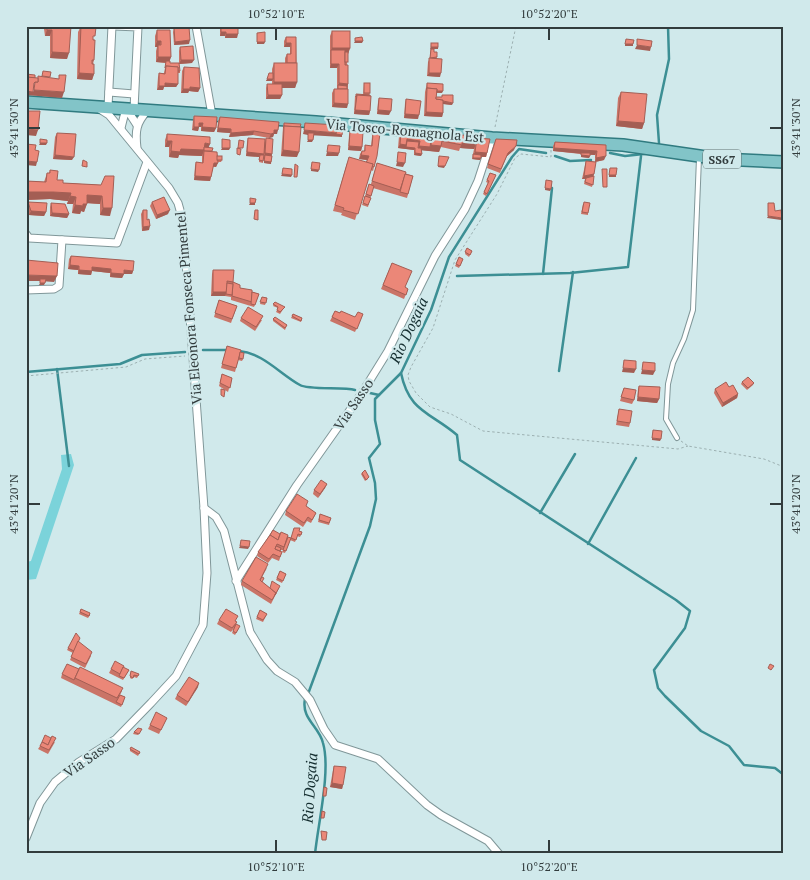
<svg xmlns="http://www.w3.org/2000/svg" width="810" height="880" font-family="'PT Serif',serif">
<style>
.green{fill:#7bd3da}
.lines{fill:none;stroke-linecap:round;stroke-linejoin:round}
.stream{stroke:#3c8f94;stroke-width:2.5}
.service-casing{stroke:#809799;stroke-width:6}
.minor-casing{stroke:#809799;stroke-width:9}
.primary-casing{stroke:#307b80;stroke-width:14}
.path{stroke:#9cb0b1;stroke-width:1;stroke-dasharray:2.5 2.5;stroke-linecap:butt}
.service{stroke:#fff;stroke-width:4}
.minor{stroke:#fff;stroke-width:7}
.primary{stroke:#82c4c8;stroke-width:11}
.wall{fill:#ca7467}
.shaded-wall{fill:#a45e54}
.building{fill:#eb8778;stroke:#a45e54}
.ticks{fill:none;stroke:#323c3d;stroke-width:2}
.labels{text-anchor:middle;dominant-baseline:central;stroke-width:4.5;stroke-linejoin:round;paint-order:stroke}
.shield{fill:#d0e9eb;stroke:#617071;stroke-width:1}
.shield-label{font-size:12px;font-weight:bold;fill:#323c3d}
.street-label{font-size:14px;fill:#323c3d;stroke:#d0e9eb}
.water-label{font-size:15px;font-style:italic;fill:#152e30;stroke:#d0e9eb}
.neatline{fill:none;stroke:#323c3d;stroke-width:2}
.ticks-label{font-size:12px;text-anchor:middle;fill:#323c3d}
</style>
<rect width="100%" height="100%" fill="#d0e9eb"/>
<!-- green -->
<path class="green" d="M71 454 74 465 36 579 26 580V562L31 561 62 469 61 455Z"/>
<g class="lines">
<!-- stream -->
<g class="stream">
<path d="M657 147 659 143 657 115 669 59 668 26"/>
<path d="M610 153 625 156 653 153"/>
<path d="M555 156 570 161 591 160"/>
<path d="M543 274 552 188"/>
<path d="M457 276 570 273 628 267 641 156"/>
<path d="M203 350H228"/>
<path d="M239 351C263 353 280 374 300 385 308 390 343 387 355 390"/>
<path d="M57 369 69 466"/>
<path d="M559 371 573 272"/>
<path d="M26 372 120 364 142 355 185 352"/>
<path d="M401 373C409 412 430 412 457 435L460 460 676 600 690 611 685 628 654 670 658 688 665 696 701 731 729 746 744 765 775 768 784 775"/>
<path d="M370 393 379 395"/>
<path d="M540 513 575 454"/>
<path d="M588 544 636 458"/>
<path d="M308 694 370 526 376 499 375 483 369 458 380 444 375 420V399L401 373 431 310 449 257 512 157 519 149 546 153"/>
<path d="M305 699C301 719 319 726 323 743 331 770 318 824 315 854"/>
</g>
<!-- service casing -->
<g class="service-casing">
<path id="service" d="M677 438 666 419 668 384 673 363 684 339 693 310 699 158"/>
</g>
<!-- minor casing -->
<g class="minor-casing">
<g id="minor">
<path d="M114 26 138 27 134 109"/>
<path d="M196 26 212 115"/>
<path d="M109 92 134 94"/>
<path d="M108 107 112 26"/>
<path d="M121 128 126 108 137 125"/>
<path d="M137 148C135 131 136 123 148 110"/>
<path d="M26 234 29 238 117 243 147 162"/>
<path d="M26 290 54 289 59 286 62 240"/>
<path d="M204 508 216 517 224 531 250 632 267 660 277 671 295 682 310 700 324 729 335 745 378 759 427 805 441 815 488 841 499 854"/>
<path d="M236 581 297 485 362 393 388 351 435 256 465 209 478 181 492 138"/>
<path d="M26 838 40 803 55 782 79 762 116 739 151 703 176 676 203 625 207 573 204 508 183 221 178 203 169 188 109 115 98 108"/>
</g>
</g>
<!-- primary casing -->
<g class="primary-casing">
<path id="primary" d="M26 102 316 122 492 138 623 145 720 159 784 162"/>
</g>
<!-- path -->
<g class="path">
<path d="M495 127 516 26"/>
<path d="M551 150V157L521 154 515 158 497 194 455 260 433 328 411 367 408 375 409 381 416 393 430 407 451 414 483 431 678 449 688 446"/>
<path d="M26 376 126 367 145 359 185 356"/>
<path d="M681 441 688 446 764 459 784 467"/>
</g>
<!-- service -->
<use href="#service" class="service"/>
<!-- minor -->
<use href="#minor" class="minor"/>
<!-- primary -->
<use href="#primary" class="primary"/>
</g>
<!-- wall -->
<g class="wall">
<path d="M45 26H71L67 59 50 58V36H45L44 29Z"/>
<path d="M81 26 94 40V60L93 64 94 74 92 80 77 79 78 32Z"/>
<path d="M220 26H238L237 38H225V36H220Z"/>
<path d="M174 28 189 44 174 45 173 32Z"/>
<path d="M157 30 171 57 169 61 170 63 180 71V73H178V84L176 87H164L163 90H157L158 77 159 73H164L166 63 156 62V51L157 47H155V36Z"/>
<path d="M332 31 350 48 348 54 347 64 348 84 347 108 332 107V93L334 89H337V68H330V36Z"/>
<path d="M286 37H296L297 82 295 88H282V95L280 99H266V88L267 84H272V81H266L272 73V69L274 63H285V58L287 54H290V47H284V41Z"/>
<path d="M431 43 438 47V49H434V52L437 58 440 77 427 76 428 62 430 58Z"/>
<path d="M180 47 192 63 179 64V51Z"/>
<path d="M184 67 200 88 198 92 189 91 188 93H181L182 71Z"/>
<path d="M364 83 370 93 369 95 370 111 369 115 354 114 355 96 363 95Z"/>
<path d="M427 83 442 93H436V97H442V95L452 105 443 104V113L442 117 424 116 425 92Z"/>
<path d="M621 92 644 123 642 129 616 126 618 98Z"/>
<path d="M379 98 389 115 377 114 378 102Z"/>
<path d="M406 99 418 119 404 118 405 103Z"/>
<path d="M194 116 216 128 214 132 201 131V127H199L198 131 192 130 193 120Z"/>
<path d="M220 117 277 134H274L273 137 269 138 253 135 229 137 230 133 217 132 218 121Z"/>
<path d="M284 123 297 157 281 156 283 127Z"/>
<path d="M350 131 362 147 361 151 348 150 349 135Z"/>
<path d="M57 133 72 160 53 159 55 137Z"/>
<path d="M373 133 374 167 373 171 371 170 355 220 341 215 342 213 333 211 347 163H366L367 160 359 159 360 154 362 151H364L365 145 371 146 372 137Z"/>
<path d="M401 133 477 138 487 153 486 157H481L480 160 472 159 474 149 460 148 459 151 441 147 439 152 422 150 421 156 414 155V150L398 148 399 136Z"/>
<path d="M167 134 208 148 222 160 221 162H218L216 167H213L210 181 194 180 195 166 196 162 202 163V156L179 155 178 158 169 157V147H165V140Z"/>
<path d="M248 138 265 142 266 138 272 156 271 164 264 163V154L263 163 259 162V157L246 156 247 142Z"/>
<path d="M496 139 514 150 506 157 500 173 487 168Z"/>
<path d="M555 142 606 145 604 160 595 162V155H590L589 158 581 157V154L553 151V146Z"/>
<path d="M586 161 594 174 592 187 584 184 585 179H582L585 165Z"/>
<path d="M377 163 413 176 407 198 373 188 368 207 362 205 369 184H371Z"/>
<path d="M50 170 57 180 63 183 101 185 110 216 100 215V204L87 203 84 212 81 211 80 214 72 213 73 204H67L68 201 50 199 26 200V181L44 182 47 173H49Z"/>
<path d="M490 173 496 175 486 196 483 194 488 183 486 182Z"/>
<path d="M28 202 46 212 44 216 29 215 27 206Z"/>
<path d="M152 202 168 214 156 219 150 206Z"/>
<path d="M51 203 69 214 67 218 50 216V207Z"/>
<path d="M583 204 588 213V215L581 214Z"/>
<path d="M143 210 147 220 149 230 142 231 141 214Z"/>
<path d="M467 248 472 251 469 257 465 254Z"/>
<path d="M71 256 133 271 132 274H124L122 278 110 277V273L92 271 91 275 78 274V270L68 269 69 259Z"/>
<path d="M463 259 459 268 455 266 456 264Z"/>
<path d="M392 263 405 287 408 289 404 299 381 289Z"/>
<path d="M213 270 233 282 240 288 259 294 254 307 231 300V297L225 296H211L212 274Z"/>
<path d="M262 297 267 298 265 305 260 304Z"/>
<path d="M219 300 237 306 231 323 214 317Z"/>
<path d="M275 302 284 308 280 314 276 312 278 308 273 306Z"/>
<path d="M335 311 355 317 363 314 355 332 330 321Z"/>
<path d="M293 314 302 318 301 322 291 318Z"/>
<path d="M241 318 262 320 255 331 240 321Z"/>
<path d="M273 319 287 325 285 330 273 321Z"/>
<path d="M227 346 240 352 243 359 242 361 238 360 235 372 221 368Z"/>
<path d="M222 374 232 378 228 392 219 386Z"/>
<path d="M742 382 754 383 753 385 747 390 741 384Z"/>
<path d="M639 386 659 399 657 403 637 401 638 389Z"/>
<path d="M729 387 738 394 737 398 722 407 714 393 715 389Z"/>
<path d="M624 388 634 400 632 404 620 401Z"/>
<path d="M619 409 630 423 629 427 616 425Z"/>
<path d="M362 473 368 479 365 481 361 474Z"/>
<path d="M327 484 325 488 318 498 313 494 314 490Z"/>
<path d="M306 506 316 513 311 523 307 521 303 527 285 515 286 511Z"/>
<path d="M320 514 331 518 329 525 318 522Z"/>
<path d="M299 531 302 532 300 537 297 536 295 542 290 540 285 553 282 552 283 550H281L280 551 282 552 279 561 272 558 268 563 257 556 258 552 280 534 291 538Z"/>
<path d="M267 568 262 577V582L270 588H279L271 604 241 585 242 581Z"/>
<path d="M280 571 286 574 282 583 276 580Z"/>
<path d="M81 609 90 615 88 618 79 614Z"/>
<path d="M260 610 267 614 263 622 256 619Z"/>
<path d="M219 620 237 622 236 624 239 628 235 635 232 633 234 628 231 632 217 624Z"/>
<path d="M79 642 91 656 85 668 70 660 73 653 67 650 68 648Z"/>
<path d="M123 668 129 670 123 680 109 673 111 669Z"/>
<path d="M130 673 139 674 137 678 134 677 132 679 130 678Z"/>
<path d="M62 674 122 691 120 695 125 697 121 707 61 678Z"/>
<path d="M198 687 186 706 175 699 177 695Z"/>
<path d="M167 718 159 734 148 729 150 725Z"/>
<path d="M142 729 138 735 133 734 134 732Z"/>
<path d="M55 742 48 754 38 749 40 746Z"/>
<path d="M130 749 140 752 138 756 130 751Z"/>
<path d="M334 766 343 785 342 789 330 787 333 770Z"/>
</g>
<!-- shaded-wall -->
<g class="shaded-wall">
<path d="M47 30H52L50 36H45Z"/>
<path d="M221 32H226L225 36H220Z"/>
<path d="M226 34H238L237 38H225Z"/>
<path d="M190 40 189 44 174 45 175 42Z"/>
<path d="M157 41H161L159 47H155Z"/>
<path d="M355 41H363L362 43H354Z"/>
<path d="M257 42H265L264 44H257Z"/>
<path d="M286 43H291L290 47H284Z"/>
<rect x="625" y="44" width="8" height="2"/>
<path d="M637 45 651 47 650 51 635 49Z"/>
<path d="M431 47H438V49H430Z"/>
<path d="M332 48H350L348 54H344L331 50Z"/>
<path d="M52 52 69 53 67 59 50 58Z"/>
<path d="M158 57H171L169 63 156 62Z"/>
<path d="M181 60H194L192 63 179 64Z"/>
<path d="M331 64H339L337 68H330Z"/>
<path d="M79 73 94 74 92 80 77 79Z"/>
<path d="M429 73H441L440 77 427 76Z"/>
<path d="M267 79H273L272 81H266Z"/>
<path d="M274 82H297L295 88H272Z"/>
<path d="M165 83 178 84 176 87H164L163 90H157L159 86Z"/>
<path d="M339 83 348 84 347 88 338 85Z"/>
<path d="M190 87 200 88 198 92 189 91 188 93H181L183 89Z"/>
<path d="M34 90 64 92 62 98 26 95V91L33 92Z"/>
<path d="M427 90 443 91 442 93 427 92Z"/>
<path d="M268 95H282L280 99H266Z"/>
<path d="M435 101 453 103 452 105 435 103Z"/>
<path d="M334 103 348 104 347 108 332 107Z"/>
<path d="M355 110 370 111 369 115 354 114Z"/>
<path d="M378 110 391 111 389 115 377 114Z"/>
<path d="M426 112 443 113 442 117 424 116Z"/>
<path d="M405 114 419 115 418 119 404 118Z"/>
<path d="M618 121 644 123 642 129 616 126Z"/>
<path d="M199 123H203L201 127H199L198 131 192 130 194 127Z"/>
<path d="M202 127 216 128 214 132 201 131Z"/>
<path d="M218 128 231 129 230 133 217 132Z"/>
<path d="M26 129 38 130 36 136 26 135Z"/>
<path d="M274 130H278L277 134H274L273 137 269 138 271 134Z"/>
<path d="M304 130 337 133 342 135V137L308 135V133V135L303 134Z"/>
<path d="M254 131 253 135 229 137 231 133Z"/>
<path d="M407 139 420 141 418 144 406 143Z"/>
<path d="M308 140H313L312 142H307Z"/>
<path d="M167 141H172L169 147H165Z"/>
<path d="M40 143H47L46 145H39Z"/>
<path d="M205 143 210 144 208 149 203 147Z"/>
<path d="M462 143 476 144 474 149 460 148Z"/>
<path d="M400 144 406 145 415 148 414 150 398 148Z"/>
<path d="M431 145 441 146 439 152 418 150 419 146Z"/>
<path d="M349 146 362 147 361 151 348 150Z"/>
<path d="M516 146 514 150 506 157 500 173 508 153Z"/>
<path d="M222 148H230L229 150H221Z"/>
<path d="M554 148 597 151 595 155 553 151Z"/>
<path d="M181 149 204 150 202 156 179 155 178 158 169 157 171 151Z"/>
<path d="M283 150 299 152 297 157 281 156Z"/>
<path d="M247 152 264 154 263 157 260 155 259 157 246 156Z"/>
<path d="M327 152 339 153 338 156H326Z"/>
<path d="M475 152 487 153 486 157 473 156Z"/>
<path d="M265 153 272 154 271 158 265 155 264 157Z"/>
<path d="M415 153 422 154 421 156 414 155Z"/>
<path d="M55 155 74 157 72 160 53 159Z"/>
<path d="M361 155 369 156 367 160 359 159Z"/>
<path d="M581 155 590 156 589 158 581 157Z"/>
<path d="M606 156 604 160 595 162 596 158Z"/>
<path d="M473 158H481L480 160 472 159Z"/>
<path d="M26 161 37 162 36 166 26 165Z"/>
<path d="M264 161 271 162V164L264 163Z"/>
<path d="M397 162 405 163 403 167 396 166Z"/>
<path d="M214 163H218L216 167 212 166Z"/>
<path d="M438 166H445L444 168 438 167Z"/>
<path d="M311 169 319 170 318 172 311 171Z"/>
<path d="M282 174 292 175 291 177 281 176Z"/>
<path d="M594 174 592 178 582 179 584 176Z"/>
<rect x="609" y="175" width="7" height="2"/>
<path d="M195 176 211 177 210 181 194 180Z"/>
<path d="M545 188 551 189 550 191 545 190Z"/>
<path d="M26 192H53L71 193 68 201 50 199 26 200Z"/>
<path d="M87 195 102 196 100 204 85 203Z"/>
<path d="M70 196 76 197 73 204H67Z"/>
<path d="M250 203H255V205H249Z"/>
<path d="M83 204H87L84 212 81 211 80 214 72 213 75 205Z"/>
<path d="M103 208H112L110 216 100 215Z"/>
<path d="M170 210 168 214 156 219 157 215Z"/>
<path d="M31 211 46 212 44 216 29 215Z"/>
<path d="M52 213 69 214 67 218 50 216Z"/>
<path d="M768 216 782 218 781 220 767 218Z"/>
<path d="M150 226 149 230 142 231 143 227Z"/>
<path d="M70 265 79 266 78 270 68 269Z"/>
<path d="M92 267 111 269 110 273 92 271 91 275 78 274 79 270Z"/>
<path d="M124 270 133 271 132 274H123Z"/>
<path d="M111 273 124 274 122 278 110 277Z"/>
<path d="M26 275 57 276 54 282 40 281V279V281H26Z"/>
<path d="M40 283H45L44 285H39Z"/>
<path d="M213 292H227L225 296H211Z"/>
<path d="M623 368 636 369 634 373 622 372Z"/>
<path d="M642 370 655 371 653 375 641 374Z"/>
<path d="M738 394 737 398 722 407 723 403Z"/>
<path d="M638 397 659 399 657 403 637 401Z"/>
<path d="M652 438 661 439 660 441 652 440Z"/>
<path d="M327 484 325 488 318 498 320 494Z"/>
<path d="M240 546 249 547 248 549 239 548Z"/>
<path d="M199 683 198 687 186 706 188 702Z"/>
<path d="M332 783 343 785 342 789 330 787Z"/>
</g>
<!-- building -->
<g class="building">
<path d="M47 26H71L69 53 52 52V30H47Z"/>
<path d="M81 26 96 27 95 36H93V40H95L94 60H92V64H94V74L79 73Z"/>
<path d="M221 26H238V34H226V32H221Z"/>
<path d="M189 27 190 40 175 42 174 28Z"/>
<path d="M157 30H170L171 57H158V45H161V41H157Z"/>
<rect x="332" y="31" width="18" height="17"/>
<path d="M265 32V42H257V33Z"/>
<path d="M286 37H296V63H287V54H291V43H286Z"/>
<path d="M362 37 363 41H355V38Z"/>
<path d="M626 39 634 40 633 44H625Z"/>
<path d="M637 39 652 41 651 47 637 45Z"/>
<rect x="431" y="43" width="7" height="4"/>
<path d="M193 46 194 60H181L180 47Z"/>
<path d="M431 49H434V52H437V57L430 58Z"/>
<path d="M331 50H345V65H348V84L339 83V64H331Z"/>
<rect x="345" y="52" width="3" height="10"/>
<path d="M429 58 442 59 441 73H429Z"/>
<path d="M166 61H170V63H179L180 71H178V67L166 66 165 68Z"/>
<rect x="274" y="63" width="23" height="19"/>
<path d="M166 66 178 67V84L165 83V86H159V73L165 74Z"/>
<path d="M184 67 199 68 200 88 190 87V89H183Z"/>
<path d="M43 71 51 72 50 77 42 76Z"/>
<path d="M269 73H273V79H267Z"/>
<path d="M26 74 35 75V78L26 77Z"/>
<path d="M59 75H66L64 92 34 90 35 82H38V76L59 79Z"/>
<path d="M26 77 38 78V82H35L34 83 33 92 26 91Z"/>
<rect x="364" y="83" width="6" height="10"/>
<path d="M427 83 443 84V91H437V89L427 88V90Z"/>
<path d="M267 84H282V95H268Z"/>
<path d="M338 85 347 86V89H338Z"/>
<path d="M427 88 437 89 436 99 443 100V113L426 112Z"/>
<path d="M334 89H348V104L334 103Z"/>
<path d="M621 92 647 94 644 123 618 121Z"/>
<path d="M356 94 370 95V96L357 95 356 97Z"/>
<path d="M357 95 371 96 370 111 355 110Z"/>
<path d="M442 95H453V103L443 101V100L436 99V97H442Z"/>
<path d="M379 98 392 99 391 111 378 110Z"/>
<path d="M406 99 421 101 419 115 405 114Z"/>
<path d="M26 111H40L38 130 26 129Z"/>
<path d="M194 116 217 117 216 128 202 127 203 123H199V127H194Z"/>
<path d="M220 117 279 122 278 130H274V133L271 134 254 131 231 133V129L218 128Z"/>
<path d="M284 123 301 124 300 127 284 126V128Z"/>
<path d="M305 123 337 125V133L304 130Z"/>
<path d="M284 126 301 127 299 152 283 150Z"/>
<path d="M337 127 343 128 342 135 336 134Z"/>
<path d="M350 131 363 132 362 147 349 146Z"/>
<path d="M57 133 76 134 74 157 55 155Z"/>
<path d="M308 133H314L313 140H308Z"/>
<path d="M373 133H380L377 156 374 167 372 166 373 164 366 163 369 156 361 155 362 151H365V145L372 146Z"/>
<path d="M401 133 432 135 430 147 419 146 420 141 407 139 406 145 400 144Z"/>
<path d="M432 133 477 136 476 144 462 143V145L442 141 441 146 431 145Z"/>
<path d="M167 134 210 137V144L205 143 204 150 181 149 180 152 171 151 172 141H167Z"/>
<path d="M248 138 265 139 264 154 247 152Z"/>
<path d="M266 138 273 139 272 154 265 153Z"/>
<path d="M477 138 490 139 487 153 475 152Z"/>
<path d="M40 139 47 140V143H40Z"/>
<path d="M222 139 230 140V148H222Z"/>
<path d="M496 139 517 140 516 146 508 153 501 169 488 164Z"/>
<path d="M239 140 244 141 243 148H238Z"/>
<path d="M407 141 419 142 418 148H421L422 154 415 153V148L406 147Z"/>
<path d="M555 142 606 145V156L596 158 597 151 554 148Z"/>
<path d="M26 144 36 145 35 150 39 151 37 162 26 161Z"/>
<path d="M328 145 340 146 339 153 327 152Z"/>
<path d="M204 147 213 148 212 151H204Z"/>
<path d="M237 148 241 149 240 155 237 154Z"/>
<path d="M204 151 217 152 218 163H214L211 177 195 176 196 162 203 163Z"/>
<path d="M398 152 406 153 405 163 397 162Z"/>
<path d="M581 153H590V156L581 155Z"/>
<path d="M473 154 481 155V158H473Z"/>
<path d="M260 155H264L263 161 259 160Z"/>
<path d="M265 155 272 156 271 162 264 161Z"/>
<rect x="217" y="156" width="5" height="4"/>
<path d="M439 156 449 157 445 166H438Z"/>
<path d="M349 157 373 164 358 214 343 210 344 208 335 205Z"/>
<path d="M83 160 87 162V167L82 166Z"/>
<path d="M586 161 596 162 594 174 584 176Z"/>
<path d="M312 162 320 163 319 170 311 169Z"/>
<path d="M377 163 406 172 400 190 372 181Z"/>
<path d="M295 164 298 166 297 177H294Z"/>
<path d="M283 168 292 169V175L282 174Z"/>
<path d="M610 168H617L616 175H609Z"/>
<path d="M602 169H607V187H603Z"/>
<path d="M50 170 58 171 57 180H63V183L101 185 105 176H114L112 208H103L102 196 87 195V204H83V206L75 205 76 197 70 196 71 193 53 192H26V181L46 182 47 173H50Z"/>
<path d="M490 173 496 175 487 194 484 192 489 181 487 180Z"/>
<path d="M405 174 413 176 408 194 400 192Z"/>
<path d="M594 176 593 185 585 182 586 178Z"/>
<path d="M546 180 552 181 551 189 545 188Z"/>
<path d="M369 184 374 186 371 196 366 194Z"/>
<path d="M365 196 371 198 368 205 363 203Z"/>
<path d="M164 197 170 210 157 215 152 202Z"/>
<path d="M250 198 256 199 255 203H250Z"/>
<path d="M28 202 47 203 46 212 31 211Z"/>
<path d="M584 202 590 203 588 213 582 212Z"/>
<path d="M51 203 65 204 69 214 52 213Z"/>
<path d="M768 203H774L775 211 781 210 782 218 768 216Z"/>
<path d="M143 210H147V220L149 219 150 226 143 227Z"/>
<path d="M255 210H258V220L254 219Z"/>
<path d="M467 248 472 251 470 255 465 252Z"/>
<path d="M71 256 134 261 133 271 124 270V274L111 273V269L92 267V271L79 270V266L70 265Z"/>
<path d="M459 257 463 259 460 266 456 264Z"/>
<path d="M26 260 58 263 57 276 26 275Z"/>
<path d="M392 263 412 271 405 287 408 289 406 295 383 285Z"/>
<path d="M213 270H234L233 282 227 281V292H213Z"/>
<path d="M40 279H46L45 283H40Z"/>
<path d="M233 282 240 285V288L252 290V302L232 296Z"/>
<path d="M227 283 233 284 232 295 226 294Z"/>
<path d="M252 292 259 294 255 305 251 304Z"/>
<path d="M262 297 267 298 266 303 260 302Z"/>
<path d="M219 300 237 306 232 319 215 313Z"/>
<path d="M275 302 285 307 280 312 277 310 278 307 273 304Z"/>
<path d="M248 307 263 316 256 327 241 318Z"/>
<path d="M335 311 340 313 341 311 355 317 358 312 363 314 357 329 332 317Z"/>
<path d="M293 314 302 318 301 321 292 316Z"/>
<path d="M275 317 287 325 285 328 273 319Z"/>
<path d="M227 346 241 350 236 368 222 364Z"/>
<path d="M240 352 244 353 243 359 239 358Z"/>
<path d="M624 360 636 361V369L623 368Z"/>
<path d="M643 362 655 363V371L642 370Z"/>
<path d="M222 374 232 378 230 388 220 383Z"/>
<path d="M748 377 754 383 748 388 742 382Z"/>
<path d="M726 382 729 387 733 385 738 394 723 403 715 389Z"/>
<path d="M639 386 660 387 659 399 638 397Z"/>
<path d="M624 388 636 390 634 400 621 397Z"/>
<path d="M221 389 225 390 224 397 221 395Z"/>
<path d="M619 409 632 411 630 423 617 421Z"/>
<path d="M653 430 662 431 661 439 652 438Z"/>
<path d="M365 470 369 477 366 480 362 473Z"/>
<path d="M321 480 327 484 320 494 314 490Z"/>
<path d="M297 494 308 501 306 506 316 513 312 520 308 517 304 523 286 511Z"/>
<path d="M320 514 331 518 329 523 319 520Z"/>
<path d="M294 528H300L299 531 302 532 301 535 298 534 296 540 291 538Z"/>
<path d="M273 530 280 534 278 540 270 535Z"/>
<path d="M281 532 288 535 284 547 277 544 275 549 282 552 280 557 273 554 269 559 258 552 270 535 278 540Z"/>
<path d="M288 537 291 538 286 551 283 550Z"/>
<path d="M241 540 250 541 249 547 240 546Z"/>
<path d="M276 546 281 548 280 551 275 549Z"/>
<path d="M256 557 268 564 260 580 276 593 272 600 242 581Z"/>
<path d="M280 571 286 574 283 581 277 578Z"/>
<path d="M262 577 264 578 262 582 260 580Z"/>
<path d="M272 581 280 586 275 595 276 593 270 588Z"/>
<path d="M81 609 90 613 89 616 80 612Z"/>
<path d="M226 609 238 616 235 621 237 622 232 628 219 620Z"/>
<path d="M260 610 267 614 263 620 257 617Z"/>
<path d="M236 624 240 626 236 633 233 631Z"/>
<path d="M76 633 80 638 74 651 68 648Z"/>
<path d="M78 641 92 652 86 664 71 657Z"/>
<path d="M115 661 124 666 120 674 111 669Z"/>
<path d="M67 664 79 669 74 680 62 674Z"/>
<path d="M770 664 774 666 771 670 768 668Z"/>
<path d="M80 667 123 688 117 698 75 678Z"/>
<path d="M123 667 129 670 124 678 119 676Z"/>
<path d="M131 671 139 674 138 676 134 675 133 678 130 676Z"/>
<path d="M189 677 199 683 188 702 177 695Z"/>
<path d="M120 695 125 697 122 705 116 702Z"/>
<path d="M156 712 167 718 161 730 150 725Z"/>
<path d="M138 728 142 729 139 734 134 732Z"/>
<path d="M45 735 51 738 48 745 42 742Z"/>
<path d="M52 736 56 738 49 750 40 746 42 742 48 745Z"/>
<path d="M131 747 140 752 139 754 130 749Z"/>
<path d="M334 766 346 767 343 785 332 783Z"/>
<path d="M324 787 327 788 326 796H323Z"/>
<path d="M322 811 325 812 324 818H321Z"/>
<path d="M321 831 327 832 326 840H322Z"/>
</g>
<!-- ticks -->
<path class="ticks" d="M276 28V40M549 28V40M28 128H40M770 128H782M28 504H40M770 504H782M276 840V852M549 840V852"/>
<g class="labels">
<!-- shield labels -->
<rect class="shield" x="703" y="149.5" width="38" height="19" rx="4"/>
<g class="shield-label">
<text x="722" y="159">SS67</text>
</g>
<!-- street labels -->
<g class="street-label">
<text transform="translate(405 130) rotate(5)">Via Tosco-Romagnola Est</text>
<text transform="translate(188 308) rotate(-95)">Via Eleonora Fonseca Pimentel</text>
<text transform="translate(353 404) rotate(-56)">Via Sasso</text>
<text transform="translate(89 757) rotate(-35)">Via Sasso</text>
</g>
<!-- water labels -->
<g class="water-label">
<text transform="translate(408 330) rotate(-65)">Rio Dogaia</text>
<text transform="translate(309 788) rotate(-86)">Rio Dogaia</text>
</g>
</g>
<!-- border -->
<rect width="810" height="880" fill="none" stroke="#d0e9eb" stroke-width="55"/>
<rect x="28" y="28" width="754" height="824" class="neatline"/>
<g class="ticks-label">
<text x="276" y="18">10°52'10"E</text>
<text x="549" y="18">10°52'20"E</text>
<text transform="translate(14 128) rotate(-90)" y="4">43°41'30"N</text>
<text transform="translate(796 128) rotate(-90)" y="4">43°41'30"N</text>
<text transform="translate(14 504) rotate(-90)" y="4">43°41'20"N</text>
<text transform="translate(796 504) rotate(-90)" y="4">43°41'20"N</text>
<text x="276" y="871">10°52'10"E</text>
<text x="549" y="871">10°52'20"E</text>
</g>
</svg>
